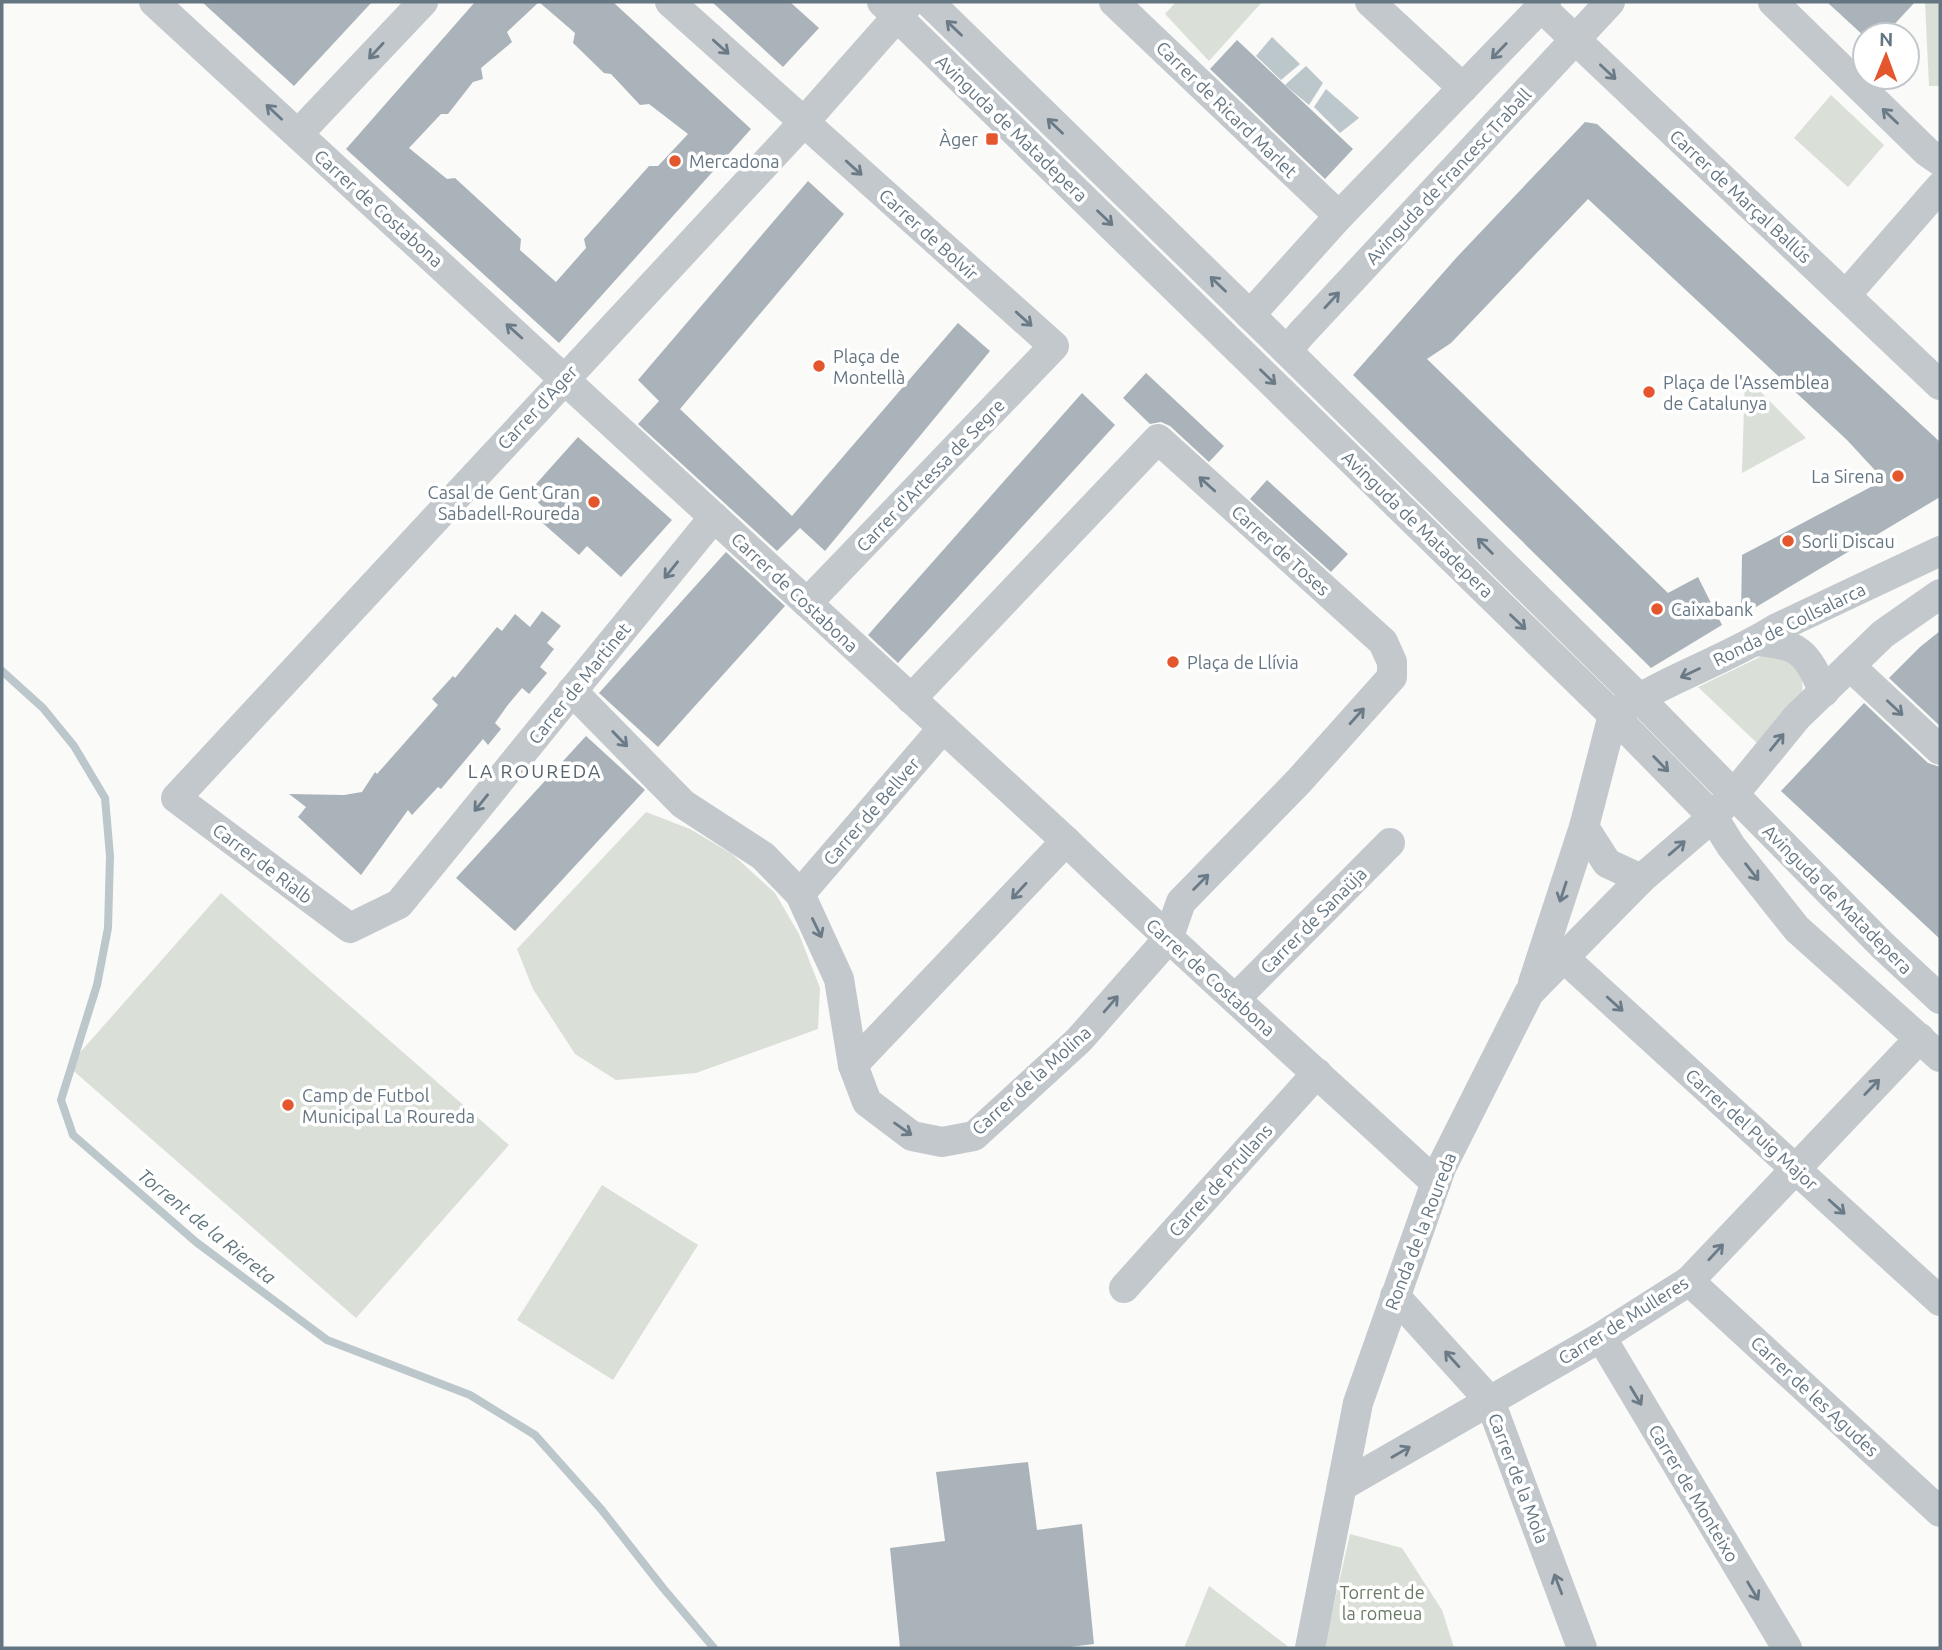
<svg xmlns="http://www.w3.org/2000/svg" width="1942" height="1650" font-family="Ubuntu,sans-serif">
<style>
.green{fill:#dadfd7}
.water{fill:#bbc7cb}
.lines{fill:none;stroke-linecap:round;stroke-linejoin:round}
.stream{stroke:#bbc7cb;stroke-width:8}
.building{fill:#aab3b9;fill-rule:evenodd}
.minor{stroke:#c3c8cc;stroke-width:30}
.oneway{stroke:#6a7a87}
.poi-dot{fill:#e4572e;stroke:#fff;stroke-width:2.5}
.labels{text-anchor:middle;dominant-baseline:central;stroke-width:7;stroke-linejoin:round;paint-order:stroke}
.street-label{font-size:18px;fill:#657683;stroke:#fff}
.poi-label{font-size:18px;fill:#657683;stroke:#fff;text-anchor:start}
.park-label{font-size:18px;fill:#687a64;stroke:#fff}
.neighbourhood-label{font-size:19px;letter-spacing:2px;fill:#57646e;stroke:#fff}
.water-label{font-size:19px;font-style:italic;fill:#60757c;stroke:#fff}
</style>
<rect width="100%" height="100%" fill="#fafaf8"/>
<!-- green -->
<g class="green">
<path d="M1176 2H1262L1209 61 1165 14Z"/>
<path d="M1925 2H1940V86H1929Z"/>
<path d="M1831 95 1884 145 1848 187 1794 138Z"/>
<path d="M1745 376 1806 438 1742 473Z"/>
<path d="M1762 656 1789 658C1798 671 1806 679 1801 696L1758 744 1698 687Z"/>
<path d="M646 812 690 829 732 854 775 893 799 934 820 988 818 1029 696 1073 616 1080 575 1054 533 989 517 949Z"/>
<path d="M221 893 509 1145 356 1318 68 1066Z"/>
<path d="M602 1185 698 1245 613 1380 517 1320Z"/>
<path d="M1350 1534 1402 1548 1442 1610 1454 1648H1324Z"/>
<path d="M1209 1586 1290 1648H1184Z"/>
</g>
<!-- water -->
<g class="water">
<path d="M1272 37 1300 64 1281 80 1256 56Z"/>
<path d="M1306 66 1323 83 1309 105 1285 85Z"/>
<path d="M1326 89 1359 118 1340 133 1314 107Z"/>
</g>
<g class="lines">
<!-- stream -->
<path class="stream" d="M2 671 43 708 74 746 105 798 110 856 108 928 97 985 61 1100 73 1135 196 1242 327 1340 470 1395 535 1435 601 1509 663 1588 714 1648"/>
</g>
<!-- building -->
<g class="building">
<path d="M202 2H372L294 86Z"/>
<path d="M475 2H613L751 129 559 343 346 149ZM539 2 575 33 573 43 604 73 611 74 640 105 649 104 688 134 658 166H649L584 239 586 248 556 282 520 250 521 239 491 211 455 178 447 179 409 148 441 114H448L473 82 483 79 481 68 512 42 507 32Z"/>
<path d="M712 2H790L819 28 783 67Z"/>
<path d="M1827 2H1915L1890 29 1883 24 1874 35 1865 37Z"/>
<path d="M1237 40 1353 149 1325 179 1210 69Z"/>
<path d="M1585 122 1597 124 1940 442V497L1741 616 1742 555 1884 480 1847 440 1588 199 1451 343 1427 359 1668 593 1698 577 1722 625 1651 668 1353 375 1457 257Z"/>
<path d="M808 181 844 214 680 409 792 516 958 323 990 351 825 551 800 528 777 551 638 424 659 401 638 380Z"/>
<path d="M1146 373 1224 446 1209 462 1170 426 1161 422 1150 424 1123 398Z"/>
<path d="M1082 393 1115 425 898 663 868 635Z"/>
<path d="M578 437 672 520 621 577 587 546 579 555 538 519 546 510 528 493Z"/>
<path d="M1267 480 1348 554 1331 572 1250 499Z"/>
<path d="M726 552 785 606 658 747 599 693Z"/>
<path d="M542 611 561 626 547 643 554 649 540 667 547 673 529 694 522 688 507 706 495 723 501 729 488 745 483 739 441 789 438 787 412 815 408 810 361 875 298 817 306 807 289 794 344 795 362 792 375 772 377 774 438 705 432 699 453 676 455 678 497 627 502 631 515 614 530 627Z"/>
<path d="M1940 631V726L1889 678 1920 647Z"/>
<path d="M1864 703 1928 763 1940 767V939L1781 791Z"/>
<path d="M586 736 645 790 515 931 456 878Z"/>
<path d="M1028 1462 1037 1530 1082 1524 1094 1644 1061 1648H900L890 1548 945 1541 936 1472Z"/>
</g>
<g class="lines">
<!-- minor -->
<g class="minor">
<path d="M154 2 1066 841C1187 958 1313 1069 1436 1183"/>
<path d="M670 2 1054 346 807 603"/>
<path d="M882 2 1613 715 1713 817 1731 846 1797 929 1940 1057"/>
<path d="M929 2 1287 351 1638 697 1882 945 1940 999"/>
<path d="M1114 2 1339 216"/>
<path d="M1370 2 1463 88"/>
<path d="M1773 2 1927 152 1940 161"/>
<path d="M1541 7 1940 385"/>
<path d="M298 134 423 2"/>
<path d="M1846 295 1940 187"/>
<path d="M1250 315 1339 216 1546 2"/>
<path d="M1287 351 1301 334 1610 2"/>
<path d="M714 517 399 904 350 928 176 798 804 122 910 2"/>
<path d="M1756 641C1800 644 1806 652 1824 692"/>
<path d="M1850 666 1940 750"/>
<path d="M572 691 683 804 763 856 800 894 839 979 853 1065 867 1102 912 1136 942 1142 974 1136 1079 1040 1168 939 1181 902 1299 781 1392 677V662L1383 642 1158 439 911 699"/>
<path d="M1584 827 1607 863 1641 879"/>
<path d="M800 894 943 728"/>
<path d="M1564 958 1940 1301"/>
<path d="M1533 983 1584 827 1613 715C1664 679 1725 661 1777 628L1940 551"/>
<path d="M1236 998 1390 843"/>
<path d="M853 1065 1066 841"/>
<path d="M1689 1281 1940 1512"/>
<path d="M1124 1288 1317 1073"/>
<path d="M1395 1296 1490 1401 1582 1648"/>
<path d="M1601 1337 1787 1648"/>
<path d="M1342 1486 1601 1337 1689 1281 1920 1038"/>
<path d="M1310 1648 1358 1403 1441 1168 1529 993 1641 879 1713 817 1734 794 1797 717 1883 634 1940 594"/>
</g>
</g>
<!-- one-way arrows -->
<defs><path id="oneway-shaft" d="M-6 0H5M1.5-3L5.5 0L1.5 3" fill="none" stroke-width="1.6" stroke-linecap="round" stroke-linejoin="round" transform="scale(1.75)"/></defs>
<g class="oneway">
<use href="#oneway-shaft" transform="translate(954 28) rotate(-136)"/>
<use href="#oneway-shaft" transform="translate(721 47) rotate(42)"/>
<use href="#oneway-shaft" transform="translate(376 51) rotate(133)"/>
<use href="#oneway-shaft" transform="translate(1499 51) rotate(134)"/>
<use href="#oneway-shaft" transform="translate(1608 72) rotate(43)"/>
<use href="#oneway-shaft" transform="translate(274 112) rotate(-137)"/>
<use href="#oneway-shaft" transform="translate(1890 116) rotate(-136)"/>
<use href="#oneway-shaft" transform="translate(1055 126) rotate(-136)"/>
<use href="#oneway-shaft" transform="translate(854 168) rotate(42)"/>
<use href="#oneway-shaft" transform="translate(1105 218) rotate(44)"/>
<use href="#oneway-shaft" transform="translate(1218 284) rotate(-136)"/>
<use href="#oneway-shaft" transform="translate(1332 300) rotate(-47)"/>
<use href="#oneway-shaft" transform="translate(1024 319) rotate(42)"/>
<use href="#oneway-shaft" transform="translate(514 331) rotate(-138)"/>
<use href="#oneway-shaft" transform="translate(1268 377) rotate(44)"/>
<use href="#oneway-shaft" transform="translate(1207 484) rotate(-138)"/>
<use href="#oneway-shaft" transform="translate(1485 546) rotate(-135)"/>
<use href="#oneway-shaft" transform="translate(671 570) rotate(129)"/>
<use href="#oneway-shaft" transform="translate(1518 622) rotate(44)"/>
<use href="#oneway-shaft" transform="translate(1690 673) rotate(155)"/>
<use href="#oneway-shaft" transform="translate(1895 708) rotate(43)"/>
<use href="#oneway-shaft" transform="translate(1357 716) rotate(-48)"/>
<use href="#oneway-shaft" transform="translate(620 739) rotate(46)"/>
<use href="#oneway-shaft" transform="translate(1777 742) rotate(-51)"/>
<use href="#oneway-shaft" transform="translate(1661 764) rotate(46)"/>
<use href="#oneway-shaft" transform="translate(481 803) rotate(129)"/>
<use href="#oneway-shaft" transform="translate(1677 848) rotate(-41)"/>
<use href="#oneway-shaft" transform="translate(1752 872) rotate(52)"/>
<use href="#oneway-shaft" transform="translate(1201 882) rotate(-45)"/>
<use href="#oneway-shaft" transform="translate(1019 891) rotate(133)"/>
<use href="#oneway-shaft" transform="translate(1563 892) rotate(108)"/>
<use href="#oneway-shaft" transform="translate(817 928) rotate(64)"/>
<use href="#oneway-shaft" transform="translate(1111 1004) rotate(-49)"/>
<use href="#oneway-shaft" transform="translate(1615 1004) rotate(42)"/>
<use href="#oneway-shaft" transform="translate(1872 1087) rotate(-46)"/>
<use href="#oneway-shaft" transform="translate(903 1129) rotate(35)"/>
<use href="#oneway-shaft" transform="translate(1837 1207) rotate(42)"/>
<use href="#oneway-shaft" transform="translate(1716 1252) rotate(-47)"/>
<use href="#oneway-shaft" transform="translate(1452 1359) rotate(-132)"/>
<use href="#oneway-shaft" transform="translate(1636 1396) rotate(59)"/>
<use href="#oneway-shaft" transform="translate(1401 1452) rotate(-30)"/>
<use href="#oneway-shaft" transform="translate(1558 1584) rotate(-111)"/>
<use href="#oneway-shaft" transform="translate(1753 1591) rotate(59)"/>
</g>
<!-- markers -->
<g class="poi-dot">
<rect x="985" y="132" width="14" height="14" rx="3.5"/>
<circle cx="675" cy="161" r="7"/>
<circle cx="819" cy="366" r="7"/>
<circle cx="1649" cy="392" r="7"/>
<circle cx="1898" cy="476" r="7"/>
<circle cx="594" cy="502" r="7"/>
<circle cx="1788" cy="541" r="7"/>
<circle cx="1657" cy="609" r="7"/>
<circle cx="1173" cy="662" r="7"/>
<circle cx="288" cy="1105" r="7"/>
</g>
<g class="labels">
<!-- street labels -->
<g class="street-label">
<text transform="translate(1227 109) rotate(44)">Carrer de Ricard Marlet</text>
<text transform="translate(1012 128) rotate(44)">Avinguda de Matadepera</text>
<text transform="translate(1448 176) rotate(-47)">Avinguda de Francesc Traball</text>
<text transform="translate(1741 196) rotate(43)">Carrer de Marçal Ballús</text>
<text transform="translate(379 208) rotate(42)">Carrer de Costabona</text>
<text transform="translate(929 234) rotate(42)">Carrer de Bolvir</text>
<text transform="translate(537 407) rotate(-47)">Carrer d'Ager</text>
<text transform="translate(930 475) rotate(-46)">Carrer d'Artessa de Segre</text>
<text transform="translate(1418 524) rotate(44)">Avinguda de Matadepera</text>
<text transform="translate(1281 550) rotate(42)">Carrer de Toses</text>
<text transform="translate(795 592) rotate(43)">Carrer de Costabona</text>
<text transform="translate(1789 624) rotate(-26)">Ronda de Collsalarca</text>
<text transform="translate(579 683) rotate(-51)">Carrer de Martinet</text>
<text transform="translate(871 811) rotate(-49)">Carrer de Bellver</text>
<text transform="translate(263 863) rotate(37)">Carrer de Rialb</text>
<text transform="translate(1838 899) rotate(45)">Avinguda de Matadepera</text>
<text transform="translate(1313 920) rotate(-45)">Carrer de Sanaüja</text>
<text transform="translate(1211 977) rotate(42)">Carrer de Costabona</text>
<text transform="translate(1031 1080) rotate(-42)">Carrer de la Molina</text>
<text transform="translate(1752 1129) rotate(42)">Carrer del Puig Major</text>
<text transform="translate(1220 1180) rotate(-48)">Carrer de Prullans</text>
<text transform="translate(1420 1231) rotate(-69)">Ronda de la Roureda</text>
<text transform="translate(1623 1320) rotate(-32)">Carrer de Mulleres</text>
<text transform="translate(1815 1396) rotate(43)">Carrer de les Agudes</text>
<text transform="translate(1519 1478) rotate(69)">Carrer de la Mola</text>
<text transform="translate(1694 1493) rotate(59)">Carrer de Monteixo</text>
</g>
<!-- poi labels -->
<g class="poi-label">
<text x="978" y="139" text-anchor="end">Àger</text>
<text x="689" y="161">Mercadona</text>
<text x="833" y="356">Plaça de<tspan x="833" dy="21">Montellà</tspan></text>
<text x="1663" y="382">Plaça de l'Assemblea<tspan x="1663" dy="21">de Catalunya</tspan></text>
<text x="1884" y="476" text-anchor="end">La Sirena</text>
<text x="580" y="492" text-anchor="end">Casal de Gent Gran<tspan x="580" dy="21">Sabadell-Roureda</tspan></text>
<text x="1802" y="541">Sorli Discau</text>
<text x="1671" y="609">Caixabank</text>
<text x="1187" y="662">Plaça de Llívia</text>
<text x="302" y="1095">Camp de Futbol<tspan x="302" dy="21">Municipal La Roureda</tspan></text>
</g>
<!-- park labels -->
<g class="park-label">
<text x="1382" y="1592">Torrent de<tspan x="1382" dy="21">la romeua</tspan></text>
</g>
<!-- neighbourhood labels -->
<g class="neighbourhood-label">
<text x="535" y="771">LA ROUREDA</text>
</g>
<!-- water labels -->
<g class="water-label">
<text transform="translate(207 1226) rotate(39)">Torrent de la Riereta</text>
</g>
</g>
<!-- border -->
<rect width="1942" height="1650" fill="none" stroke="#657683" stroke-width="7"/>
<!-- north arrow -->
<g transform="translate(1886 56) rotate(1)"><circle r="33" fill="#ffffff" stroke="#c1c8cd" stroke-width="2"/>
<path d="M0-5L12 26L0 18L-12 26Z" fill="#e4572e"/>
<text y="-10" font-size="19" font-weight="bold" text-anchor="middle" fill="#657683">N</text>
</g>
</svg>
